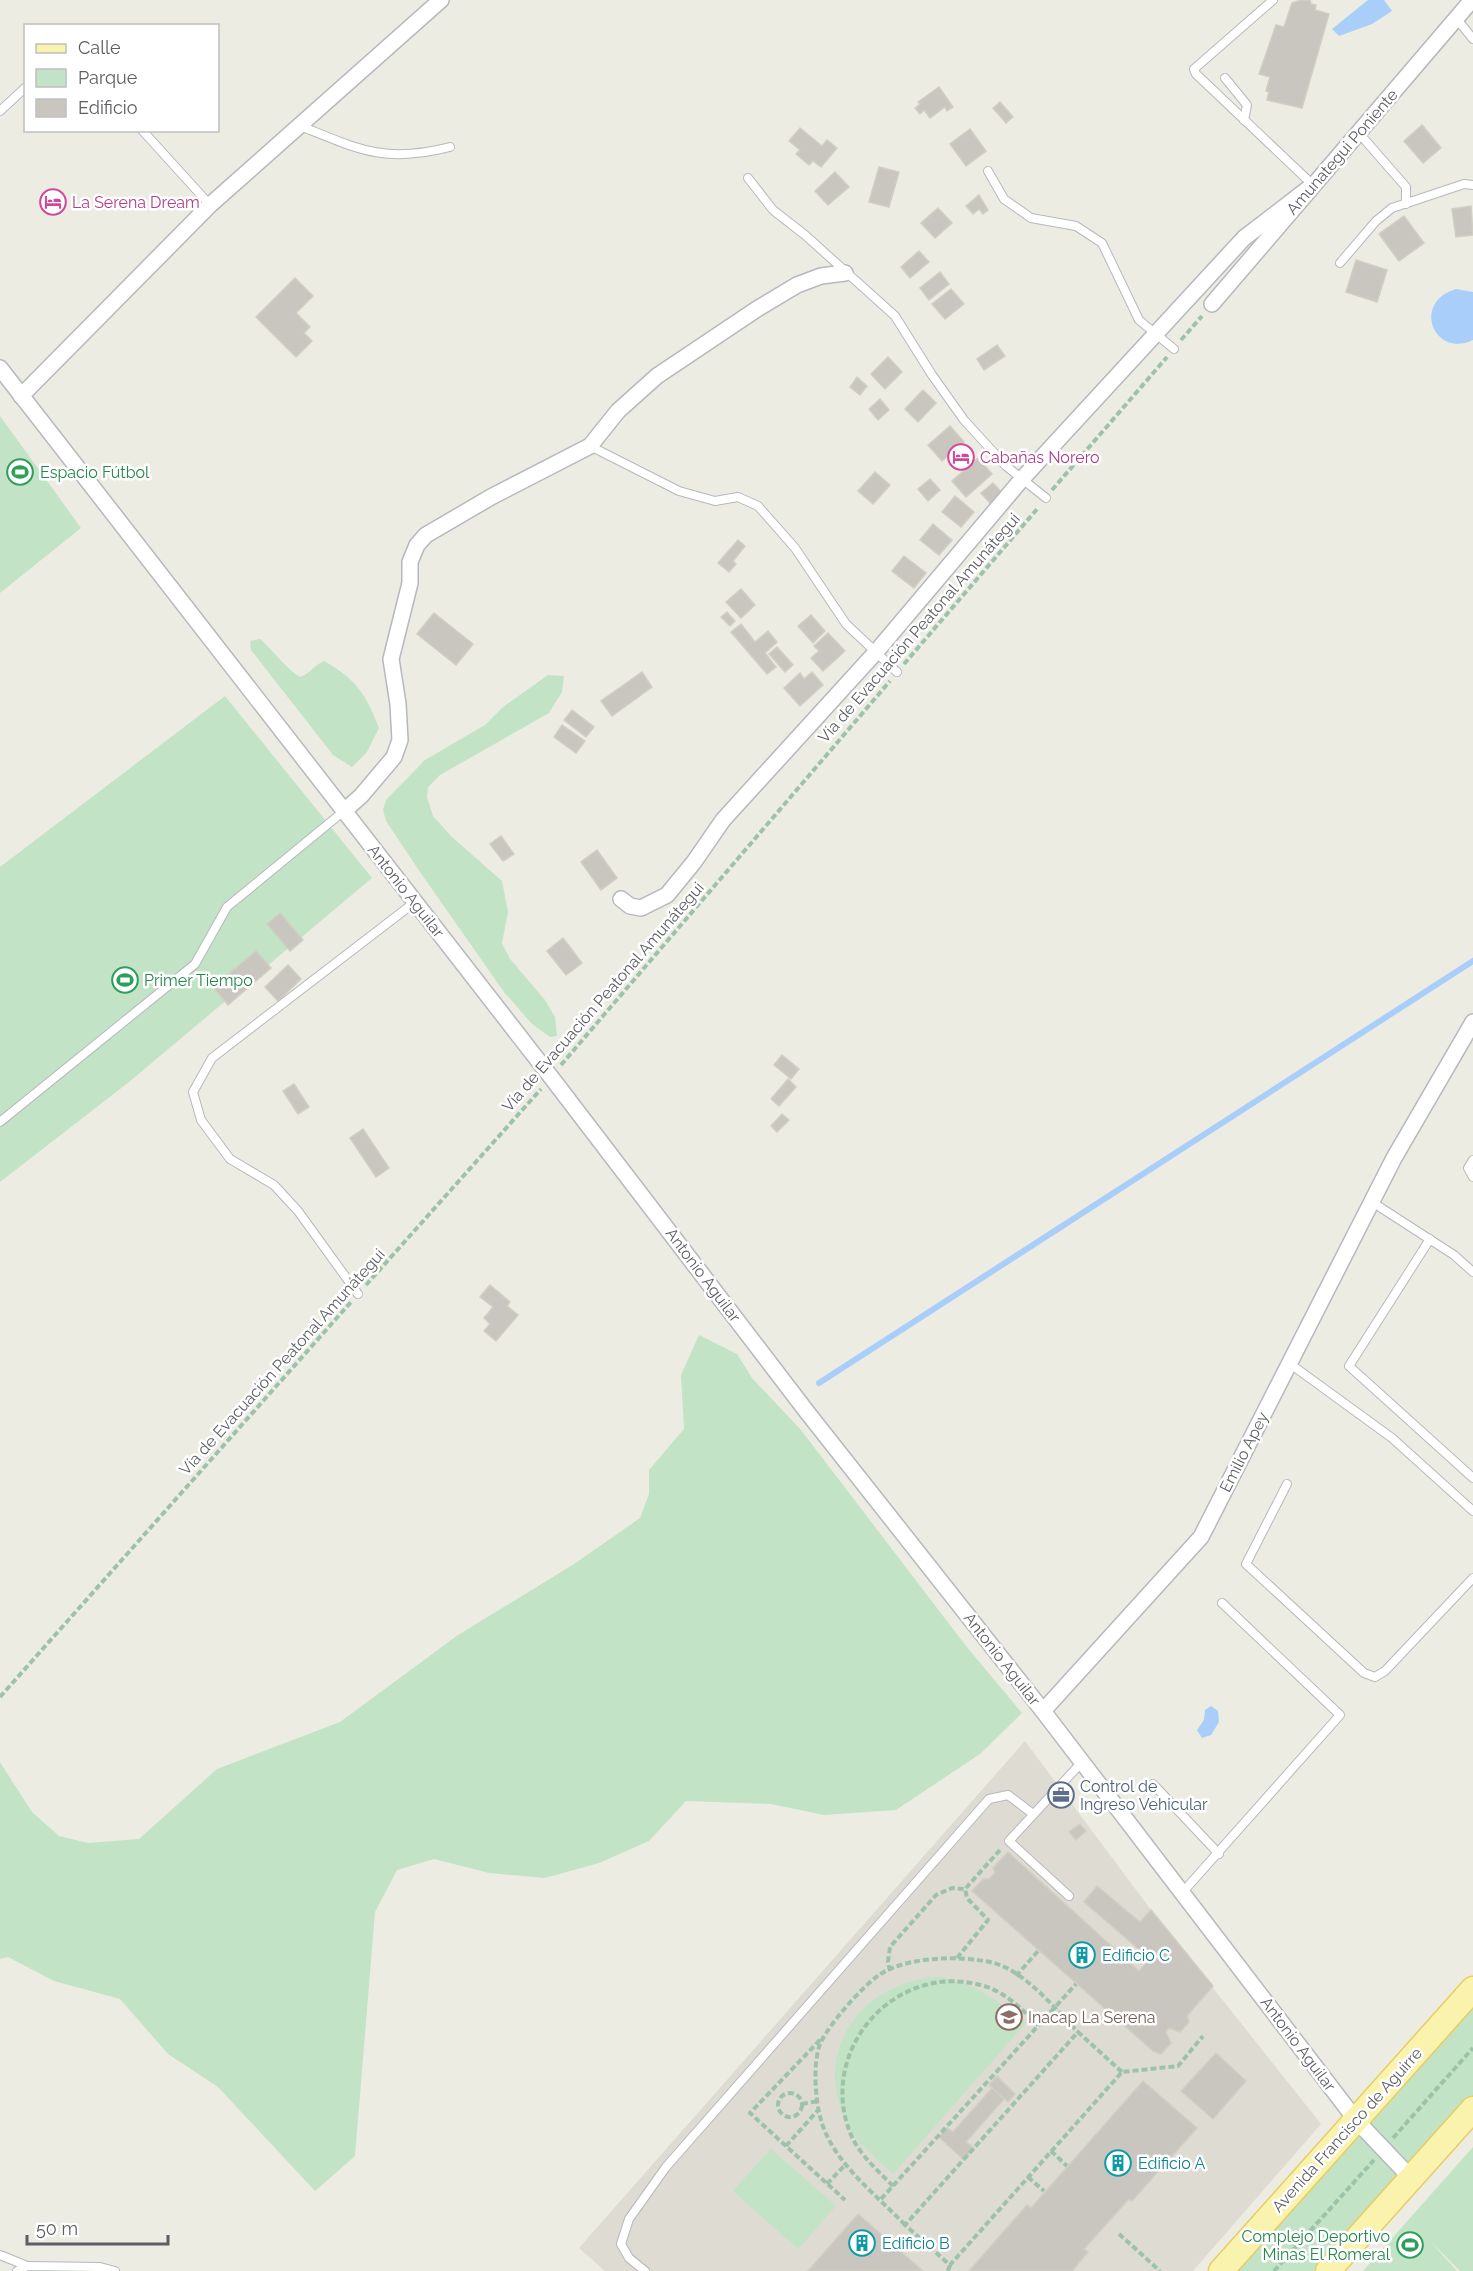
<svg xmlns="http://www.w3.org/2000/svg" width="1473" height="2271" font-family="Raleway,sans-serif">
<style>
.education{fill:#dddbd2}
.green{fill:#c2e3c5}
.water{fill:#a8cef9}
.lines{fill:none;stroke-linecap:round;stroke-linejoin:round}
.stream{stroke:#a8cef9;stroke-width:6}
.building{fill:#c9c6c0;stroke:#d1cec2;stroke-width:1.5}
.lane-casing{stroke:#b6b8bd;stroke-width:10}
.street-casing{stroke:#b6b8bd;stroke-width:18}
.primary-casing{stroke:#e7cd63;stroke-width:27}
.path{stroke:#9cc3aa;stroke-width:4;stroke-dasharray:6 3;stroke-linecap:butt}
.lane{stroke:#fff;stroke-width:8}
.street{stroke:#fff;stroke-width:15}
.primary{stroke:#f9f3ad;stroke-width:24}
.labels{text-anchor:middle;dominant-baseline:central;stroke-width:5;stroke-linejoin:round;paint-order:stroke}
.street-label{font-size:16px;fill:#5c5e63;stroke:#fff}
.hotel-label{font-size:16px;fill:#b23c85;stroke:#fff;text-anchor:start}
.leisure-label{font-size:16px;fill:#27864d;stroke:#fff;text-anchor:start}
.service-label{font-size:16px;fill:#4e5e75;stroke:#fff;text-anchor:start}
.culture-label{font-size:16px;fill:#0d838f;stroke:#fff;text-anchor:start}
.education-label{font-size:16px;fill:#785e54;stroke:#fff;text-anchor:start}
</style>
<rect width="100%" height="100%" fill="#edece3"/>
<!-- education -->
<path class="education" d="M1025 1741 1151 1910 1321 2124 1193 2271H605L579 2248Z"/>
<!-- green -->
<g class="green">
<path d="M0 416 81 528 0 593Z"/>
<path d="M260 639C274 651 284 667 300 677 311 673 314 665 324 661 356 679 366 694 379 728L367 752 352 767 333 755 251 650 250 641Z"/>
<path d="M548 675 564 676 562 692 549 713 440 775 428 787 427 797 433 816 451 836 502 881 508 912 502 943 510 959 545 1000 555 1017 557 1036 550 1037 532 1024 504 992 420 872 386 821 383 810 386 800 425 760 485 725 503 707Z"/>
<path d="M225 696 372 878 129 1082 0 1182V867Z"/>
<path d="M699 1335 737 1354 752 1378 801 1430 966 1646 1022 1713 980 1754 896 1810 824 1815 771 1804 686 1801 649 1841 599 1863 545 1878 489 1873 434 1859 397 1870 375 1912 355 2156 315 2191 218 2087 168 2054 120 1999 54 1981 8 1957 0 1959V1762L32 1812 59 1836 88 1843 139 1839 217 1769 340 1722 458 1635 574 1564 640 1518 649 1494V1470L684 1429 681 1375Z"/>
<path d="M936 1977C974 1981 997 2001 1026 2023L893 2174C877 2159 857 2144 847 2123 811 2052 861 1983 936 1977Z"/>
<path d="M1473 2001V2101L1321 2271H1232Z"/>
<path d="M1473 2147V2271H1460L1430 2241 1457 2271H1363Z"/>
<path d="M771 2149 836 2206 798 2249 733 2191Z"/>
</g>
<!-- water -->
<g class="water">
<path d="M1368 0H1384L1392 11 1372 24 1339 36 1332 29Z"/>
<path d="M1456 289 1473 292V340C1434 359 1411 302 1456 289Z"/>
<path d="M1211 1706 1218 1711 1219 1722 1211 1735 1202 1738 1197 1730 1204 1720 1205 1710Z"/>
</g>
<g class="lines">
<!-- stream -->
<path class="stream" d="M819 1383 1473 961"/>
</g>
<!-- building -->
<g class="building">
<path d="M1301 0H1310L1311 4 1316 5 1315 10 1329 14 1302 108 1267 100 1269 92 1266 91 1270 77 1259 74 1276 25 1284 27 1292 3Z"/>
<path d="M939 87 953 107 947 111 945 107 930 118 924 110 920 114 915 108 920 104 918 102Z"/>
<path d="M1000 102 1013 117 1006 123 993 108Z"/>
<path d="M1422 125 1441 148 1423 163 1404 141Z"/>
<path d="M800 128 822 146 827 140 837 148 821 167 813 161 809 165 796 154 800 150 789 141Z"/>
<path d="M970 129 986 151 966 166 950 144Z"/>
<path d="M879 167 899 172 889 207 869 202Z"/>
<path d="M835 172 849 187 828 205 815 191Z"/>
<path d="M979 195 988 210 983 214 979 209 973 214 966 206Z"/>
<path d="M1471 206 1473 235 1456 237 1452 209Z"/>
<path d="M938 208 952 223 935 238 921 223Z"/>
<path d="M1404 216 1424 243 1399 261 1379 234Z"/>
<path d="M919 251 929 262 910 278 901 267Z"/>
<path d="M1356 260 1387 270 1377 302 1346 292Z"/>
<path d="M940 272 949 284 929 300 920 288Z"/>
<path d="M295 278 313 296 296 313 310 327 304 333 312 341 296 357 256 317Z"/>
<path d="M951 289 964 304 945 319 932 304Z"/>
<path d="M997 345 1005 356 984 370 977 359Z"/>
<path d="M888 357 902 372 885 389 871 374Z"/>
<path d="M857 377 867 386 860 395 850 387Z"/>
<path d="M923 390 936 403 918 422 905 409Z"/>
<path d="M880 399 889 410 878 420 869 409Z"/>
<path d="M950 426 964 442 942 461 928 445Z"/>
<path d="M978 458 992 474 966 497 952 481Z"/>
<path d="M875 472 890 485 873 504 858 491Z"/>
<path d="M930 479 940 490 928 501 918 489Z"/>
<path d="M993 483 1002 493 990 503 981 493Z"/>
<path d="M955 496 974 512 961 527 942 512Z"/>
<path d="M933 524 952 540 939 555 920 540Z"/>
<path d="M738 540 745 546 733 561 736 564 729 572 718 563Z"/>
<path d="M904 556 926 573 914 588 892 571Z"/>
<path d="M741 589 755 605 741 618 726 602Z"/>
<path d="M727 612 735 621 730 626 721 617Z"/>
<path d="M434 613 473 644 456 665 417 634Z"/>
<path d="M811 615 825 631 813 643 798 626Z"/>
<path d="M741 624 755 642 768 631 777 642 765 653 776 667 767 674 731 632Z"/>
<path d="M828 633 845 651 823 671 811 658 819 651 814 646Z"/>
<path d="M777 647 793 665 785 672 769 654Z"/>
<path d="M642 672 652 687 612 716 601 701Z"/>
<path d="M812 672 823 685 800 706 784 688 800 673 804 679Z"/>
<path d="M572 710 594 727 586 737 564 720Z"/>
<path d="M562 725 585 741 576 753 554 737Z"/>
<path d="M501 836 514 854 503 861 490 844Z"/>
<path d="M597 850 617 878 601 890 581 862Z"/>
<path d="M280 913 303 940 290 951 267 924Z"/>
<path d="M563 938 582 963 566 975 547 951Z"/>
<path d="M256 951 271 968 228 1005 213 987Z"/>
<path d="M288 965 301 979 278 1001 265 987Z"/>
<path d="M782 1055 799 1069 791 1079 774 1065Z"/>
<path d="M788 1079 796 1087 779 1106 771 1099Z"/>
<path d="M294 1084 309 1107 298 1114 283 1091Z"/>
<path d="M782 1114 789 1120 777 1132 771 1126Z"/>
<path d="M363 1129 389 1168 376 1177 350 1138Z"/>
<path d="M490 1285 510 1302 507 1306 518 1315 496 1341 484 1331 490 1324 484 1318 493 1307 480 1297Z"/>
<path d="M1080 1824 1086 1831 1076 1840 1069 1832Z"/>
<path d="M1008 1852 1139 1971 1150 1959 1084 1902 1097 1886 1140 1922 1151 1910 1213 1986 1187 2016 1189 2022 1180 2032 1169 2028 1166 2032 1171 2043 1161 2054 1153 2051 972 1891 983 1879H989L995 1873 993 1868Z"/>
<path d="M1216 2053 1246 2081 1213 2119 1181 2091Z"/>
<path d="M997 2076 1015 2094 1008 2102 989 2085Z"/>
<path d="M1143 2081 1197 2128 1132 2201 1129 2199 1084 2249 1088 2252 1072 2271H969L1027 2205 1031 2208Z"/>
<path d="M992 2088 1004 2099 966 2142 974 2148 964 2160 939 2137 947 2128 953 2132Z"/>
<path d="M858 2214 923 2271H808Z"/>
</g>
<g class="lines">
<!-- lane casing -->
<g class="lane-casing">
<g id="lane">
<path d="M1273 0 1194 69 1196 74 1313 185"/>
<path d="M1456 18 1473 39"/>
<path d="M1225 78 1247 105 1244 120"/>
<path d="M0 111 26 87"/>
<path d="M298 125C358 149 384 164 450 147"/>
<path d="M142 130 210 205"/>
<path d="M1358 132 1406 187V204"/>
<path d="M988 171 1004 199 1031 218 1076 226 1102 243 1139 320 1174 349"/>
<path d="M748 178 773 210 805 235 895 316 932 375 964 420 1006 466 1046 498"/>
<path d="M1340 263 1376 221 1392 208 1464 184 1473 185"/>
<path d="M590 446 679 491 715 501 738 497 758 506 795 548 846 624 897 672"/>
<path d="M0 1122 195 964 227 907 344 811"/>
<path d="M1473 1160 1468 1168 1473 1177"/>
<path d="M1372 1202 1454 1255 1473 1272"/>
<path d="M1430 1239 1349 1366 1473 1478"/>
<path d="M358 1294 298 1211 274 1185 230 1159 201 1120 193 1092 212 1058 415 902"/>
<path d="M1289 1363 1392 1438 1473 1511"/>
<path d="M1287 1484 1246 1564 1364 1673 1375 1677 1385 1671 1473 1578"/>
<path d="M1153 1784 1219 1854"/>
<path d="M1182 1893 1340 1715 1222 1603"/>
<path d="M1069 1896 1009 1841 1082 1762"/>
<path d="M0 2255 27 2266"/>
<path d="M17 2271 27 2266 100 2267 115 2271"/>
<path d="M645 2271 629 2258 621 2244 629 2219 666 2167 989 1799 1008 1795 1033 1814"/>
</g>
</g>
<!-- street casing -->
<g class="street-casing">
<g id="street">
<path d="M1212 304 1472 0"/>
<path d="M0 368 551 1077 807 1412 1043 1711 1356 2120 1411 2178"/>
<path d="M21 396 210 205 441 0"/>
<path d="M344 811 361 796 394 757 400 740 398 704 391 659 410 583V562L417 545 426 535 491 497 590 446 618 411 657 376 757 309 797 285 821 276 845 273"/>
<path d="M621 899 630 906 641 908 667 895 694 862 723 820 876 652 1022 479 1244 238 1313 185"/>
<path d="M1043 1711 1201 1537 1394 1158 1473 1022"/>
</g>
</g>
<!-- primary casing -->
<g class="primary-casing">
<g id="primary">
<path d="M1221 2271 1473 1989"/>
<path d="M1328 2271 1473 2109"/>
</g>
</g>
<!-- path -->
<g class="path">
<path d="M1181 340 1202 316"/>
<path d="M1052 490 1167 357"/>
<path d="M904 664 1038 508"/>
<path d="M561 1065 890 681"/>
<path d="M366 1285 541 1089"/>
<path d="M0 1697 351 1302"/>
<path d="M957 1958 988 1920 967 1898 965 1889 1000 1850"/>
<path d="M890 1971 888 1962 890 1947 936 1895 952 1888 965 1889"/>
<path d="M1016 1976 1039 1950"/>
<path d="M820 2040 750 2113 845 2200"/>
<path d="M1122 2072 1078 2032 905 2225 950 2265 1122 2072 1178 2066 1203 2036"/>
<circle cx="790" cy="2105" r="12"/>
<path d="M802 2104 818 2101"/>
<path d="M1393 2138 1473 2048"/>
<path d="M786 2146 819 2109"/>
<path d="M1051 2151 1067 2166"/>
<path d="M1028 2177 1044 2191"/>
<path d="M827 2184 846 2164"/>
<path d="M893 2186C878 2171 861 2156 852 2137 814 2053 895 1959 984 1986 1005 1992 1023 2010 1038 2025"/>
<path d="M881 2199 1076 1984"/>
<path d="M905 2225C876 2194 833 2163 821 2120 815 2100 812 2058 822 2040 832 2021 862 1987 879 1975 907 1956 962 1955 994 1963 1026 1972 1055 2009 1078 2032"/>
<path d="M1119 2234 1160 2271"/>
<path d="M948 2271 950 2265"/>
<path d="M1274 2271 1374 2160"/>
</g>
<!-- lane -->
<use href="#lane" class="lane"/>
<!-- street -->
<use href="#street" class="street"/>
<!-- primary -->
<use href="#primary" class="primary"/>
</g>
<!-- icons -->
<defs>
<g id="hotel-ring" transform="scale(1.35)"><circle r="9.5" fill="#fff" stroke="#d1479c" stroke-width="1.5"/><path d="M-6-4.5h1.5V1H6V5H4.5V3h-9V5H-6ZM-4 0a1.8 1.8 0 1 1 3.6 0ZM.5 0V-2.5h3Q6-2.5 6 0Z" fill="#d1479c"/></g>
<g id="stadium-ring" transform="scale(1.35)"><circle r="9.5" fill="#fff" stroke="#2e9e5b" stroke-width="1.5"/><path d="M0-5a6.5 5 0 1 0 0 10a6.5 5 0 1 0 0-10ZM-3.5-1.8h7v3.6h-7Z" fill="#2e9e5b"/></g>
<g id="office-ring" transform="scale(1.35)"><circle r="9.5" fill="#fff" stroke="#5c6f8a" stroke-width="1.5"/><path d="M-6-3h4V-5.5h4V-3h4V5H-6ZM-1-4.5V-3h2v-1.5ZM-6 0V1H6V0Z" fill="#5c6f8a"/></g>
<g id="building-ring" transform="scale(1.35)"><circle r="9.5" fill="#fff" stroke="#0f9aa8" stroke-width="1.5"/><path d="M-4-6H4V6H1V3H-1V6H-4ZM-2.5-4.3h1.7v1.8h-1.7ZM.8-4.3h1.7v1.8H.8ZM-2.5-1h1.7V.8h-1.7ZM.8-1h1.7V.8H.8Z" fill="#0f9aa8"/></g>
<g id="university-ring" transform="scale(1.35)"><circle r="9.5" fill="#fff" stroke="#8d6e63" stroke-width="1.5"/><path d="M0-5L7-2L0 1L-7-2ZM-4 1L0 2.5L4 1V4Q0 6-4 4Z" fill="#8d6e63"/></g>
</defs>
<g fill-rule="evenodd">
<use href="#hotel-ring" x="53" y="202"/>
<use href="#hotel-ring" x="961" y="457"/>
<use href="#stadium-ring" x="20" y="472"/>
<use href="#stadium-ring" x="125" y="980"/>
<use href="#office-ring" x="1061" y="1795"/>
<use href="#building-ring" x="1082" y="1955"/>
<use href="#university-ring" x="1009" y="2017"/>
<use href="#building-ring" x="1118" y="2163"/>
<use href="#building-ring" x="862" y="2243"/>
<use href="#stadium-ring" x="1410" y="2245"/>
</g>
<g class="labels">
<!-- street labels -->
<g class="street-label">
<text transform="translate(1342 152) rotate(-49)">Amunategui Poniente</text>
<text transform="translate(919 628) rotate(-49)">Vía de Evacuación Peatonal Amunátegui</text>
<text transform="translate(406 891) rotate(52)">Antonio Aguilar</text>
<text transform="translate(603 997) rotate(-49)">Vía de Evacuación Peatonal Amunátegui</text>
<text transform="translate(703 1275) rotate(53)">Antonio Aguilar</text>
<text transform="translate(282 1362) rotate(-48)">Vía de Evacuación Peatonal Amunátegui</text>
<text transform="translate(1244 1452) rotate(-63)">Emilio Apey</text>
<text transform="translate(1002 1659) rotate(52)">Antonio Aguilar</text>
<text transform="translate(1298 2044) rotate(53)">Antonio Aguilar</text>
<text transform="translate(1347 2130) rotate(-48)">Avenida Francisco de Aguirre</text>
</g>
<!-- hotel labels -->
<g class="hotel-label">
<text x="72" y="202">La Serena Dream</text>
<text x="980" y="457">Cabañas Norero</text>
</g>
<!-- leisure labels -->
<g class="leisure-label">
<text x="40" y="472">Espacio Fútbol</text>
<text x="144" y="980">Primer Tiempo</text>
<text x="1390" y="2236" text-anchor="end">Complejo Deportivo<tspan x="1390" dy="18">Minas El Romeral</tspan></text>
</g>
<!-- service labels -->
<g class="service-label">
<text x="1080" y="1786">Control de<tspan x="1080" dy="18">Ingreso Vehicular</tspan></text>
</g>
<!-- culture labels -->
<g class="culture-label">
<text x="1102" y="1955">Edificio C</text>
<text x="1138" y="2163">Edificio A</text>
<text x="882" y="2243">Edificio B</text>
</g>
<!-- education labels -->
<g class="education-label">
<text x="1028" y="2017">Inacap La Serena</text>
</g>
</g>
<!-- legend -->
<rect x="24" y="24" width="195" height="108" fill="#ffffff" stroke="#bebfc1" stroke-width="1.5"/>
<rect x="36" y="44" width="30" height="9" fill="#f9f3ad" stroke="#bebfc1" stroke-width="1.5"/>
<text x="78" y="54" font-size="18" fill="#5c5e63">Calle</text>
<rect x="36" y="69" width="30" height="18" fill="#c2e3c5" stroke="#bebfc1" stroke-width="1.5"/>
<text x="78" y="84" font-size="18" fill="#5c5e63">Parque</text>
<rect x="36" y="99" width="30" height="18" fill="#c9c6c0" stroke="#bebfc1" stroke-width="1.5"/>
<text x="78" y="114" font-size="18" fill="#5c5e63">Edificio</text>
<!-- scale -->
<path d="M27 2235v9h141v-9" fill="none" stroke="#5c5e63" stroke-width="3"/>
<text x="36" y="2235" font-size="18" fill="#5c5e63" stroke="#ffffff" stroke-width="4.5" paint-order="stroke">50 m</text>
</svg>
